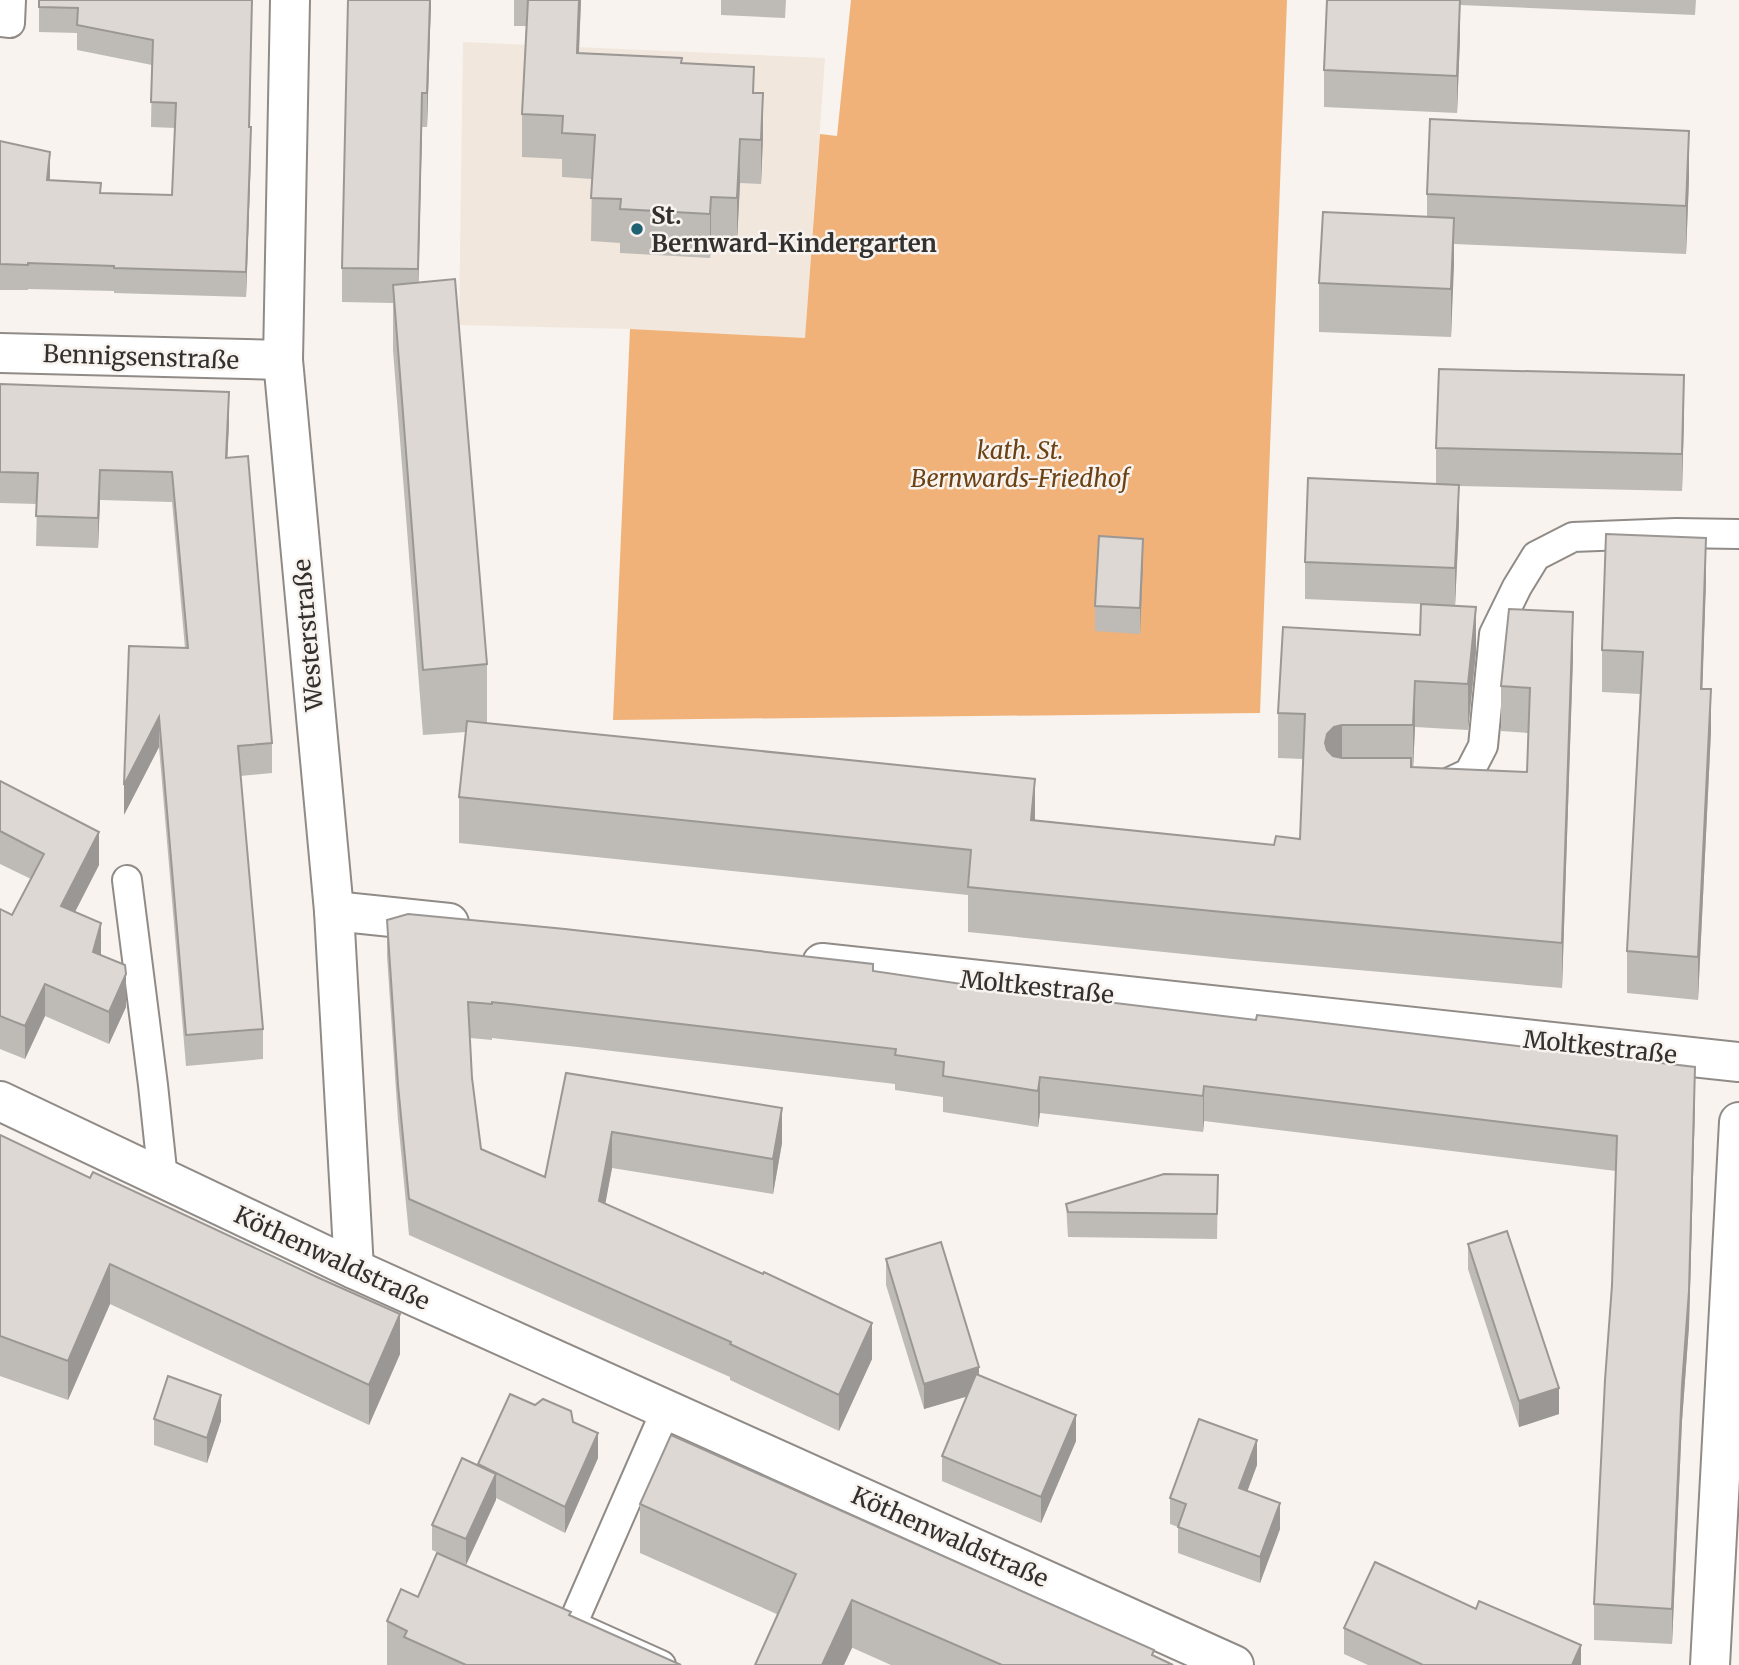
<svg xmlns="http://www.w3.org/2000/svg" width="1739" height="1665" font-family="Merriweather,serif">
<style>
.built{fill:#f2e7dd}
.green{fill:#f0b278}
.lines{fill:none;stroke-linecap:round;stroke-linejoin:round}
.lane-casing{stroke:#908b87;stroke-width:32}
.street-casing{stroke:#908b87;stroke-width:42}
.lane{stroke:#fff;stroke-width:28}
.street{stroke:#fff;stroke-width:38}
.wall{fill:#bebab6}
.shaded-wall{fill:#9b9794}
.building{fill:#ddd8d4;stroke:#9b9794;stroke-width:2}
.poi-dot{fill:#1e6274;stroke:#f8f3ee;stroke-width:2.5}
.labels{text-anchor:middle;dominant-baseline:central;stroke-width:5;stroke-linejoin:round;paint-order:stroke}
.poi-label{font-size:24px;font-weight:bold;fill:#33312f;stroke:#f8f3ee;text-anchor:start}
.street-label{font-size:24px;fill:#33312f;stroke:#f8f3ee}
.park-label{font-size:24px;font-style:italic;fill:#6c4215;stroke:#f8f3ee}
</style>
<rect width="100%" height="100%" fill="#f8f3ee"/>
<!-- built -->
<path class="built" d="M463 42 825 58 805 339 630 329 459 325Z"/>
<!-- green -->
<path class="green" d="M851 0H1287L1260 713 613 720 630 329 805 338 820 134 837 136Z"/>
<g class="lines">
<!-- lane casing -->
<g class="lane-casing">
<g id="lane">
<path d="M0 22 10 23 11 0"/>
<path d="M1439 787 1469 773 1483 746 1494 634 1517 587 1536 556 1573 537 1676 533 1739 534"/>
<path d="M127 880 153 1085 163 1179"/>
<path d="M661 1665 572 1625 666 1410"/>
</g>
</g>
<!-- street casing -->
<g class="street-casing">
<g id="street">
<path d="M290 0 283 360 334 911 354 1269"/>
<path d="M0 353 283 360"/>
<path d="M334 911 449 923"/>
<path d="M822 963 1739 1062"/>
<path d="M0 1101 354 1269 1234 1665"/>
<path d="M1710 1665 1739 1122"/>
</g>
</g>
<!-- lane -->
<use href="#lane" class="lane"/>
<!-- street -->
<use href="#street" class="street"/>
</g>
<!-- wall -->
<g class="wall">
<path d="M39 0H252L250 127 251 152 246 297 114 293V291L28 289V290H0V141L50 180 101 193 172 195 175 128 151 127 152 65 77 50V33L39 32Z"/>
<path d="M431 0 427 127H422L418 283 487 664V723L1035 820 1274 845 1300 839 1303 759 1278 758V713L1420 635 1421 604 1305 599V562L1436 484V448L1684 412 1682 491 1459 486V522L1455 606 1476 652 1468 730 1415 727 1413 767 1527 772 1528 733 1501 731V686L1573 657 1562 988 1233 959 968 932V895L459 843V797L466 732 423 735 393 350V303L342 302V268Z"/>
<path d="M514 0H581L579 53 682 63 754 93 763 137 761 184 740 183 737 242 711 240 710 258 620 253V243L591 241 592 179 562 177V159L522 157V114L526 26H514Z"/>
<path d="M721 0H786L785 18 721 15Z"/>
<path d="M1327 0H1696L1695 15 1460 5V37L1457 113 1324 107V70Z"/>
<path d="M1689 179 1686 254 1454 244 1451 337 1319 332V283L1427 217V194Z"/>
<path d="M0 384 229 423 227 458 272 743V773L240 776 263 1029V1059L186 1066 159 747 124 815 185 648 172 502 100 500 98 548 36 546 37 504 0 503Z"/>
<path d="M1143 564 1140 634 1095 631V606Z"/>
<path d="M1706 580 1702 689 1711 731 1698 1000 1627 993V951L1640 694 1602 692V650Z"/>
<path d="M0 781 99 865 75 912 101 955 126 1007 109 1044 45 1016 25 1059 0 1049V909L12 915 31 879 0 864Z"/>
<path d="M387 920 873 971 1695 1103 1689 1326 1682 1421 1672 1644 1594 1640V1604L1612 1285 1616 1171 1204 1121 1203 1132 1040 1113 1038 1127 943 1112V1097L895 1090V1084L578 1047 492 1038V1040L470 1038 472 1078 481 1149 545 1177 566 1073 782 1143 773 1194 612 1168 605 1204 872 1359 839 1431 730 1380V1377L409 1235 398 1120 387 956Z"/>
<path d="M0 1135 400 1354 369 1425 110 1304 68 1400 0 1376Z"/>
<path d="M1218 1175 1217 1239 1068 1237 1066 1204Z"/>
<path d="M1468 1244 1559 1414 1519 1427 1468 1269Z"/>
<path d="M886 1259 979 1375 1076 1441 1041 1523 942 1481V1456L967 1396 924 1409 886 1285Z"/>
<path d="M154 1419 221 1421 207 1463 154 1445Z"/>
<path d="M573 1422 598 1458 565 1533 496 1498 466 1565 432 1550V1525L478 1466V1464Z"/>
<path d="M1257 1465 1247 1491 1280 1529 1260 1583 1178 1553V1527L1170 1524V1498Z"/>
<path d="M640 1504 1154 1656 1173 1665H891L640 1553Z"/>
<path d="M418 1597 571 1616 681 1665H387V1621Z"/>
<path d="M1344 1628 1581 1665H1368L1344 1654Z"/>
</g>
<!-- shaded-wall -->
<g class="shaded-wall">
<path d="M430 0H431L427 127V93Z"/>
<path d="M579 0H581L577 96V53Z"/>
<path d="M1460 0V37L1457 113V76Z"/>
<path d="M422 93V127L418 304V269Z"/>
<path d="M763 93V137L761 184V140Z"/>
<path d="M251 127V152L246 297V272Z"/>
<path d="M1689 131V179L1686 254V206Z"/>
<path d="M740 139V183L737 242V198Z"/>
<path d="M50 152V177L47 205V180Z"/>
<path d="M711 197V240L710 258V214Z"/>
<path d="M1454 218V266L1451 337V289Z"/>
<path d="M1684 375V412L1682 491V454Z"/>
<path d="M229 392V423L226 488V458Z"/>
<path d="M100 470V500L98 548V518Z"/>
<path d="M1459 485V522L1455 606V568Z"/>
<path d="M1706 538V580L1701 731V689Z"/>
<path d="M1143 539V564L1140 634V608Z"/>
<path d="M1476 607V652L1468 730V684Z"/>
<path d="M1573 612V657L1562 988V943Z"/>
<path d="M1415 681V727L1413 770V725Z"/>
<path d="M1711 689V731L1698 1000V957Z"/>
<path d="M159 717V747L124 815V785Z"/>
<path d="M1342 725V770L1334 772 1325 743 1327 734 1334 727Z"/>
<path d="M1035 779V824L1031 820Z"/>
<path d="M99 832V865L61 939V906Z"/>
<path d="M101 923V956L93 952Z"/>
<path d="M126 974V1007L109 1044V1012Z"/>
<path d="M45 984V1016L25 1059V1026Z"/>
<path d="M1695 1067V1103L1689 1326 1682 1421 1672 1644V1609Z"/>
<path d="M1040 1077V1113L1038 1127V1091Z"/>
<path d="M1204 1086V1121L1203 1132V1096Z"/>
<path d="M782 1108V1143L773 1194V1159Z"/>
<path d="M612 1132V1168L599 1237V1201Z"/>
<path d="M110 1264V1304L68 1400V1361Z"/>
<path d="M400 1314V1354L369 1425V1385Z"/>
<path d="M872 1323V1359L839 1431V1395Z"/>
<path d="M979 1367V1393L924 1409V1384Z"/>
<path d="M1559 1388V1414L1519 1427V1401Z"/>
<path d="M221 1395V1421L207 1463V1438Z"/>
<path d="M1076 1415V1441L1041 1523V1497Z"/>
<path d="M598 1433V1458L565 1533V1507Z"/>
<path d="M1257 1440V1465L1239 1514V1488Z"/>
<path d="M496 1474V1500L466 1565V1539Z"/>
<path d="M1280 1503V1529L1260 1583V1557Z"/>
<path d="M852 1600V1648L844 1665H822Z"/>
<path d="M1581 1645V1665H1572Z"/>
</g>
<!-- building -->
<g class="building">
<path d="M39 0H252L249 127H251L246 272 114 268V266L28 263V265L0 264V141L50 152 47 180 101 183 100 193 172 195 176 103 151 102 153 40 77 25 78 8 39 7Z"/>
<path d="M348 0H430L427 93H422L418 269 342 268Z"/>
<path d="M528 0H579L577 53 682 58 681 63 754 67 753 93H763L761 140 740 139 737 198 711 197 710 214 620 209 621 199 591 198 595 135 562 133 563 116 522 114Z"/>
<path d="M1327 0H1460L1457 76 1324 70Z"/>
<path d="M1430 119 1689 131 1686 206 1427 194Z"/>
<path d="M1323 212 1454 218 1451 289 1319 283Z"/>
<path d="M455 279 487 664 423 670 393 285Z"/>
<path d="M1439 369 1684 375 1682 454 1436 448Z"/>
<path d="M0 384 229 392 226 458 248 456 272 743 238 746 263 1029 186 1035 159 717 124 785 129 646 188 648 172 472 100 470 98 518 36 516 38 473 0 472Z"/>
<path d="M1308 478 1459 485 1455 568 1305 562Z"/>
<path d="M1606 534 1706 538 1701 689H1711L1698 957 1627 951 1643 652 1602 650Z"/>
<path d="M1099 536 1143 539 1140 608 1095 606Z"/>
<path d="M1421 604 1476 607 1468 684 1415 681 1413 725H1342L1334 727 1327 734 1325 743 1327 750 1333 756 1342 758H1411V767L1527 772 1530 688 1501 686 1509 609 1573 612 1562 943 1233 913 968 887 971 850 459 797 467 721 1035 779 1031 820 1274 845 1276 836 1300 839 1305 714 1278 713 1283 627 1420 635Z"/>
<path d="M0 781 99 832 61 906 101 923 93 952 125 965 126 974 109 1012 45 984 25 1026 0 1016V909L12 915 44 854 0 831Z"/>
<path d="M408 914 565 929 873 964V971L982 987 1256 1020 1257 1015 1695 1067 1689 1291 1682 1385 1672 1609 1594 1604 1605 1380 1612 1285 1617 1136 1204 1086 1203 1096 1040 1077 1038 1091 943 1076 944 1062 895 1055 896 1049 578 1012 492 1002V1004L468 1002 472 1078 481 1149 545 1177 566 1073 782 1108 773 1159 612 1132 599 1201 763 1274 764 1272 872 1323 839 1395 730 1344 731 1342 409 1199 398 1085 387 920Z"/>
<path d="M0 1135 90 1178 93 1172 319 1278 400 1314 369 1385 110 1264 68 1361 0 1336Z"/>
<path d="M1164 1174 1218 1175 1217 1214 1068 1212 1066 1204Z"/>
<path d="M1507 1231 1559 1388 1519 1401 1468 1244Z"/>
<path d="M941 1242 979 1367 924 1384 886 1259Z"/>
<path d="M976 1374 1076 1415 1041 1497 942 1456Z"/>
<path d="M168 1376 221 1395 207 1438 154 1419Z"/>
<path d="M510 1394 535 1405 543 1399 571 1411 573 1422 598 1433 565 1507 478 1464Z"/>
<path d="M1199 1419 1257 1440 1239 1488 1280 1503 1260 1557 1178 1527 1186 1504 1170 1498Z"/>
<path d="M671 1435 1154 1650 1152 1655 1173 1665H1002L852 1600 822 1665H755L796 1574 640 1504Z"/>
<path d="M462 1458 496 1474 466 1539 432 1525Z"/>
<path d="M437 1553 571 1612 569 1615 681 1665H466L404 1637 407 1631 387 1621 401 1589 418 1597Z"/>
<path d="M1375 1562 1476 1609 1479 1601 1581 1645 1572 1665H1423L1344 1628Z"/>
</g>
<!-- markers -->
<circle class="poi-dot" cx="637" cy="229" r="7"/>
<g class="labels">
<!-- poi labels -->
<g class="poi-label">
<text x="651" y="215">St.<tspan x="651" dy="28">Bernward-Kindergarten</tspan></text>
</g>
<!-- street labels -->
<g class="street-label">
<text transform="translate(141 357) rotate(2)">Bennigsenstraße</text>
<text transform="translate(308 635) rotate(-95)">Westerstraße</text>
<text transform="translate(1037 987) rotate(6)">Moltkestraße</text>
<text transform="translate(1600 1047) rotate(6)">Moltkestraße</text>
<text transform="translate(332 1258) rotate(25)">Köthenwaldstraße</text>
<text transform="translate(950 1537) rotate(24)">Köthenwaldstraße</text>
</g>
<!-- park labels -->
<g class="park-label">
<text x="1020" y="450">kath. St.<tspan x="1020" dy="28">Bernwards-Friedhof</tspan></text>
</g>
</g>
</svg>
